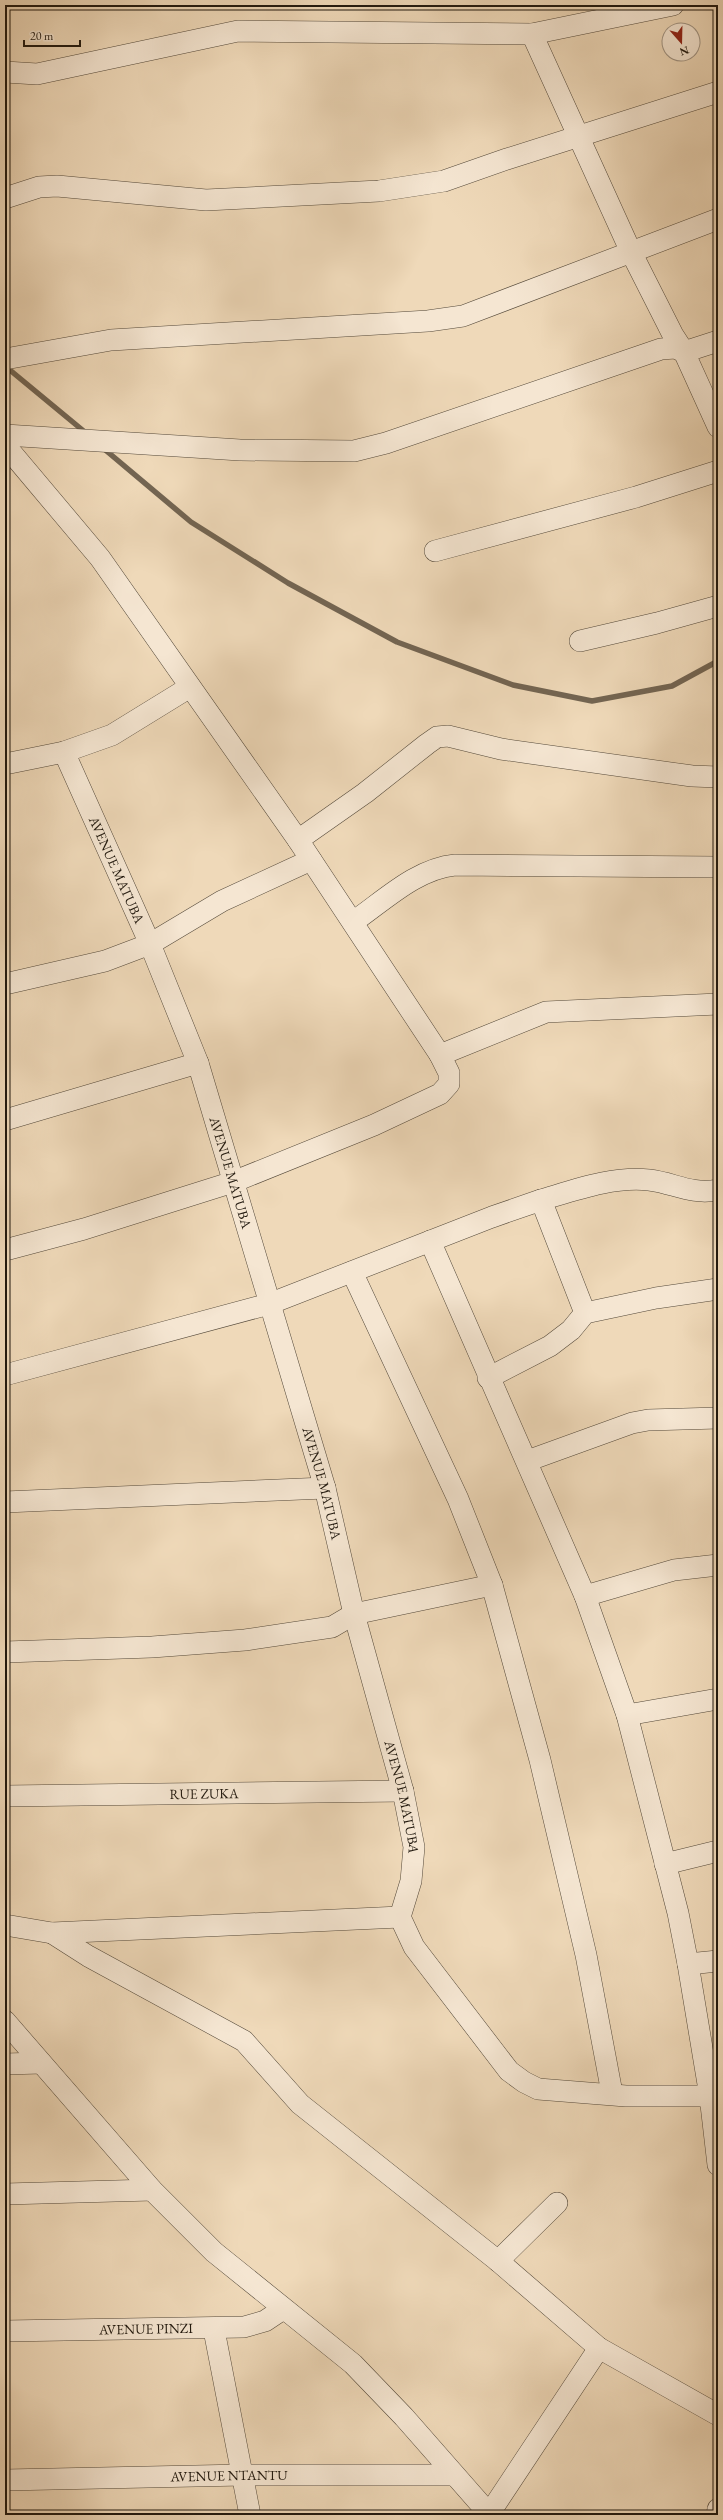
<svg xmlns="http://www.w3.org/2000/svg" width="723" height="2520" font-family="'EB Garamond',serif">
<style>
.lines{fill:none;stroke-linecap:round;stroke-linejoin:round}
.stream{stroke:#736552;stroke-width:5.5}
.minor-casing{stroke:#54493a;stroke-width:22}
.minor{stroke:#f5e6d2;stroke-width:21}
.labels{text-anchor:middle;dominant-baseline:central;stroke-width:4;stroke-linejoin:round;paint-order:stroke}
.street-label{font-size:14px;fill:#21190f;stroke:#f5e6d2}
</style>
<rect width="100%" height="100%" fill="#efd9b9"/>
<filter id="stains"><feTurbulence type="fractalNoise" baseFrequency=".005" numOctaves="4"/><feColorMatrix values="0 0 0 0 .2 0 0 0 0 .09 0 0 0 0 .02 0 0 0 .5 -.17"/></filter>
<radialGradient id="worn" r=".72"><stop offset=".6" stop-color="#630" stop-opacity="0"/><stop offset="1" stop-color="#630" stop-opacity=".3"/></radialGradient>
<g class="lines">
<!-- stream -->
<g class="stream">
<path d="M5 366 86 433"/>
<path d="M103 448 191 522 288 583 397 642 513 685 592 701 672 686 718 661"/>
</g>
<!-- minor casing -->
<g class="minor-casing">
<g id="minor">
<path d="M532 34 631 252 673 335 684 352 718 427"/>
<path d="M5 72 37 74 238 31 532 34 673 5"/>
<path d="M5 198 39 187 57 186 206 200 379 191 444 181 507 159 718 92"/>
<path d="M5 359 111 340 428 321 463 316 718 219"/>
<path d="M5 435 240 450 354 451 386 443 661 349 675 348 684 352 718 341"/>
<path d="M5 445 100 558 298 840 440 1055 449 1073V1084L440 1094 374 1125 233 1182 84 1229 5 1250"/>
<path d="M435 551 636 497 718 471"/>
<path d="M580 641 657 623 718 606"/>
<path id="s1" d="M64 752 150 944 198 1063 325 1488 354 1614 403 1791 414 1847 411 1881 400 1917 414 1947 509 2071 524 2082 538 2089 626 2096H718"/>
<path d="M5 764 64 752 112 735 190 687"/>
<path d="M298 840 365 793 427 744 437 737 448 736 501 749 692 776 718 777"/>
<path d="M353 922C385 900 416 869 455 865L718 867"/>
<path d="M5 984 105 961 150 944 222 901 311 860"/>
<path d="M440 1055 546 1012 718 1004"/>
<path d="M5 1120 198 1063"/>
<path d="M541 1200C575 1190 613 1176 649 1180 675 1183 690 1195 718 1190"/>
<path d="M430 1241 585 1596 627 1715 678 1913 688 1964 710 2096 718 2165"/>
<path d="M352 1272 458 1499 492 1585 540 1760 586 1955 612 2093"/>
<path d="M5 1375 269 1304 492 1217 541 1200 585 1313"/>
<path d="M488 1378 550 1346 571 1330 585 1313 656 1298 718 1289"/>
<path d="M527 1461 632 1423 648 1420 718 1418"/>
<path d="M5 1502 325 1488"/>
<path d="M585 1596 674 1570 718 1565"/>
<path d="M5 1652 152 1647 245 1640 332 1627 354 1614 492 1585"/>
<path d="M627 1715 718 1699"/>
<path id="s2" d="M5 1796 403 1791"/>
<path d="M665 1864 718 1851"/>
<path d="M5 1925 52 1933 400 1917"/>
<path d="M52 1933 88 1956 244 2041 300 2104 498 2261 599 2348 718 2415"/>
<path d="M688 1964 718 1961"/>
<path d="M5 2021 152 2190 214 2252 353 2364 404 2417 490 2515"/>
<path d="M5 2064 41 2063"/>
<path d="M5 2194 152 2190"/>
<path d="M498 2261 557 2203"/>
<path d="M214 2330 250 2515"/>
<path id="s3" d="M5 2331 244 2327 265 2321 283 2309"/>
<path id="s4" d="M5 2480 243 2475H452"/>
<path d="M489 2514 599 2348"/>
<path d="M717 2515 718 2509"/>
</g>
</g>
<!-- minor -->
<use href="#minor" class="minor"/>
</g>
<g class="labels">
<!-- street labels -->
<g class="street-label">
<text stroke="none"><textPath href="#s1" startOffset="129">AVENUE MATUBA</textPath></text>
<text stroke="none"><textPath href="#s1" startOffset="453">AVENUE MATUBA</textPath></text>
<text stroke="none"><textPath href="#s1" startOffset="777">AVENUE MATUBA</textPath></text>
<text stroke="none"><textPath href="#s2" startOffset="199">RUE ZUKA</textPath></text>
<text stroke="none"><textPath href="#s1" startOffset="1101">AVENUE MATUBA</textPath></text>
<text stroke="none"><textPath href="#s3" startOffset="141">AVENUE PINZI</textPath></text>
<text stroke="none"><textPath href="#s4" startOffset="224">AVENUE NTANTU</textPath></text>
</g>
</g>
<!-- margin -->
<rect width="723" height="2520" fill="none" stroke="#efd9b9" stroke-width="20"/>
<rect x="6" y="6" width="711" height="2508" fill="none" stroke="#21190f" stroke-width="2"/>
<rect x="10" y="10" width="703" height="2500" fill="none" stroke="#21190f"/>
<!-- north arrow -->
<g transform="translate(681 42) rotate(160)"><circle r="19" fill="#f5e6d2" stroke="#a09484"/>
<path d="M0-3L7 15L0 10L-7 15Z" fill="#8f2418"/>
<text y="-6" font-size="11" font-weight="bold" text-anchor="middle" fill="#21190f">N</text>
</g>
<!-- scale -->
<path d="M24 40v6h56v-6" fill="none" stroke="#21190f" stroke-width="2"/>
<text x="30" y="40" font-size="12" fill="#21190f" stroke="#f5e6d2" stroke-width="3" paint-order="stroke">20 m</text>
<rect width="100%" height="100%" filter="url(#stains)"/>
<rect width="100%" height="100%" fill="url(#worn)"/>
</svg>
